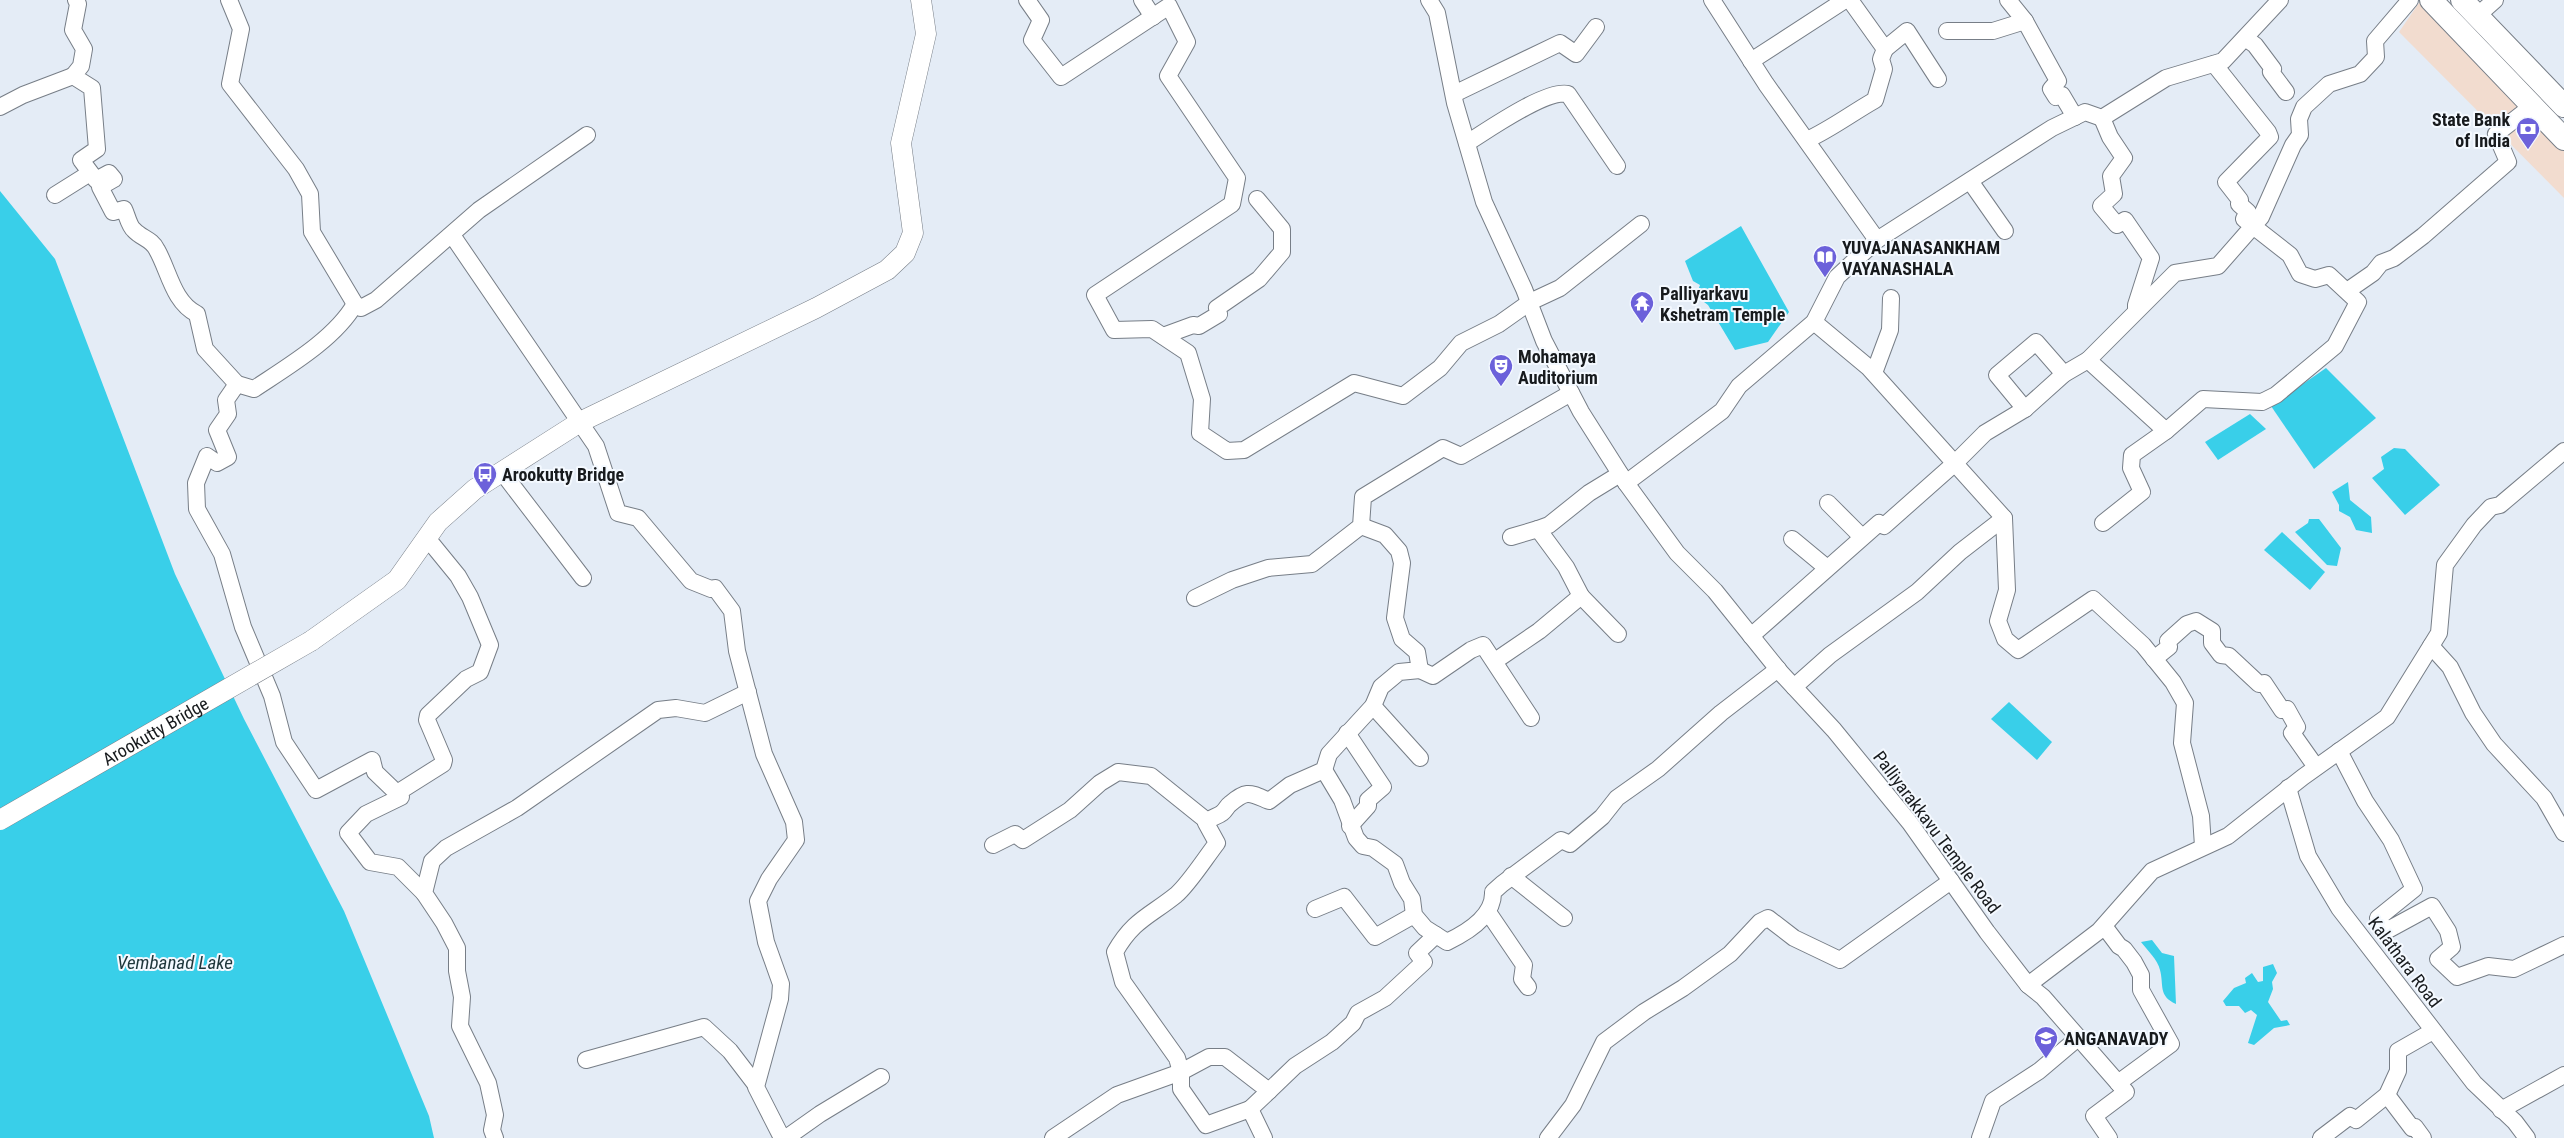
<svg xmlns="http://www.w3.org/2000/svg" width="2564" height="1138" font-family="'Roboto Condensed',sans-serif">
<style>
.commercial{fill:#f2dccf}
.water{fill:#39cfe9}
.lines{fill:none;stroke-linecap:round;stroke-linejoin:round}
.minor-casing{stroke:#777e87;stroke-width:18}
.major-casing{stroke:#777e87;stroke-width:21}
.highway-casing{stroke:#777e87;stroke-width:24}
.minor{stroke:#fff;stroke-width:16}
.major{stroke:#fff;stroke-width:20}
.highway{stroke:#fff;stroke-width:22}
.major-bridge-casing{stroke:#777e87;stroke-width:21;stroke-linecap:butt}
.major-bridge{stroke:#fff;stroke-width:20}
.labels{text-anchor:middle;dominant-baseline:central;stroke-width:4;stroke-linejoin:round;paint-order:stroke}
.poi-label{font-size:18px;font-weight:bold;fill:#171a1d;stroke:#f4f9ff;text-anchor:start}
.street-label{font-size:18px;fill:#171a1d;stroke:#f4f9ff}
.water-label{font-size:19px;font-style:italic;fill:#1e363b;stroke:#f4f9ff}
</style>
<rect width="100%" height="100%" fill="#e4ecf6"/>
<!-- commercial -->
<path class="commercial" d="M2421 0 2564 148V198L2399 32Z"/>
<!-- water -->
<g class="water">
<path d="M0 191 55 259 175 574 244 719 344 911 429 1116 434 1138H0Z"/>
<path d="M1741 226 1789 312 1768 342 1735 350 1708 305 1696 296 1700 285 1693 281 1685 261Z"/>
<path d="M2326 368 2376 418 2314 469 2271 406Z"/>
<path d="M2250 414 2266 429 2218 460 2205 442Z"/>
<path d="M2394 448 2405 449 2440 485 2405 515 2372 478 2384 469 2381 457Z"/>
<path d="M2348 482 2350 500 2371 517 2372 533 2356 530 2350 517 2339 511V505L2332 492Z"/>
<path d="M2309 519H2319L2341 548 2337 566 2327 565 2295 532 2308 523Z"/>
<path d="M2282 532 2325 572 2310 590 2264 550Z"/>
<path d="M2009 702 2052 742 2037 760 1991 719Z"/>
<path d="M2152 940 2162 953 2174 956 2176 1004C2158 996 2164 985 2160 970 2158 960 2147 950 2141 942Z"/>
<path d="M2273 964 2277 973 2272 982 2273 989 2268 1002 2281 1021 2287 1020 2290 1025 2274 1028 2254 1045 2248 1043 2257 1015 2251 1010 2245 1013 2239 1006H2226L2223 1001 2234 988 2246 983 2245 978 2252 973 2258 982 2263 981V967Z"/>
</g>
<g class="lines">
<!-- minor casing -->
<g class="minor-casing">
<g id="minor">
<path d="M76 0 78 4 73 30 84 49 81 66 73 76 92 88 97 149 81 160 96 180 109 173 114 179 100 187 113 212 124 209C127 215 129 226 134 230 141 238 152 239 157 250 169 271 173 302 197 314L205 349 237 384"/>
<path d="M229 0 241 29 230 84 296 169 310 194 312 232 355 304 361 308 376 300 479 210 587 135"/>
<path d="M1027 0 1041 20 1032 40 1061 77 1169 6 1187 42 1168 76 1237 178 1232 204 1095 295 1114 330 1152 329 1188 353 1202 399 1200 433 1227 451 1244 450 1354 383 1403 396 1440 368 1461 343 1499 324 1530 302 1560 288 1641 224"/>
<path d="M1142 0 1153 17"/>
<path d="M1429 0 1437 13 1455 103 1484 202 1524 289 1544 341 1581 412 1626 483 1677 553 1715 591 1781 673 1834 730 1910 823 1987 932 2028 985 2099 931 2152 871 2228 836 2303 777 2387 717 2439 633 2445 565 2474 525 2491 507 2500 505 2564 451"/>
<path d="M1712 0 1766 84 1877 240"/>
<path d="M1850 0 1885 49 1907 31 1938 79"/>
<path d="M2008 0 2025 21 2058 81 2051 89 2056 97 2062 95 2075 117"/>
<path d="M2477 16 2495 0"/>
<path d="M1947 31H1993L2025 21"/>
<path d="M2245 38 2255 45 2273 69 2271 72 2286 92"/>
<path d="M1751 61 1845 0"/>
<path d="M2214 64 2268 132 2270 137 2226 182 2240 200 2239 204 2248 212 2244 219 2290 255 2300 274 2315 279 2329 275 2358 302 2335 346 2276 395 2262 402 2203 399 2166 431 2088 360 2175 273 2218 266 2261 217 2293 145 2300 135 2299 119 2304 107 2329 84 2360 74 2376 57 2375 41 2410 0"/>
<path d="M1454 94 1560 43 1576 54 1596 27"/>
<path d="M0 107 23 95 73 76"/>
<path d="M2102 118 2110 137 2124 158 2111 176 2114 194 2101 206 2117 225 2125 220 2151 258 2136 305V311"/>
<path d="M1807 140C1831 129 1852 113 1875 100L1884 69 1881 59 1885 49"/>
<path d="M1467 143C1488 130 1546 89 1568 94L1617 166"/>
<path d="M1970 181 2005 231"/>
<path d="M55 195 90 173"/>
<path d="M452 235 596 446 618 513 638 518 691 581 711 589 715 588 732 611 737 651 764 754 794 822 796 840 769 879 758 901 766 942 781 984 780 999 756 1087 782 1138"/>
<path d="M2347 291 2373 273 2381 263 2394 258 2423 236 2508 162 2496 134 2532 106"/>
<path d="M355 304C335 339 287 367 254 389L237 384 226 400 228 414 217 430 228 457 217 463 207 456 196 483 197 509 222 554 243 627 272 696 284 742 316 790 372 760 375 772 401 797 366 814 348 833 370 862 398 867 424 893"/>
<path d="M1814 322 1868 367 2004 518 2007 590 1998 621 2005 639 2018 650 2093 599 2143 645 2173 682 2185 703 2182 743 2201 816 2203 846"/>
<path d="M1163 336 1193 325 1199 326 1219 314 1217 308 1259 279 1282 252V229L1257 199"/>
<path d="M1874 373 1890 330 1891 298"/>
<path d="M2025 409 1997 375 2036 342 2064 374"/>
<path d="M502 472 583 578"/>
<path d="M1626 483 1722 411 1739 386 1814 322 1837 277 1877 240 2052 128 2085 112 2102 118 2166 78 2223 61 2280 0"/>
<path d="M1828 503 1862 537"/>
<path d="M2103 523 2142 492 2131 468 2132 455 2166 431"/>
<path d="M1511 537 1538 529"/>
<path d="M1792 539 1827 568"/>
<path d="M1581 596 1618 634"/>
<path d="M1195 598 1232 580 1268 568 1312 564 1361 526 1363 497 1443 448 1461 456 1571 393"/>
<path d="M1751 636 1879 523 1884 526 1954 464 1985 433 2025 409 2064 374 2088 360"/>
<path d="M2431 646 2450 667 2473 713 2494 744 2544 798 2564 833"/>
<path d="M2154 659 2169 647 2168 641 2187 624 2196 621 2212 631V643L2221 655 2229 656 2259 684 2264 683 2282 710 2287 709 2297 727 2292 733 2316 767"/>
<path d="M1495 661 1539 631 1581 596 1566 567 1538 529 1549 525 1589 493 1620 474"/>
<path d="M1420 670 1433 676 1471 650 1483 645 1531 718"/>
<path d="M1794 687 1830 655 1917 592 1960 552 2004 518"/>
<path d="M1373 706 1420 758"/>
<path d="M1347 733 1383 787 1368 800V806L1350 826"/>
<path d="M2339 751 2365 801 2391 840 2414 889 2378 918 2386 931 2432 906 2448 931 2452 947 2438 959 2457 977 2488 966 2514 969 2564 945"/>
<path d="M1324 770 1342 800 1356 838 1363 846 1373 848 1395 864 1402 883 1412 899 1414 915 1425 928 1436 935"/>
<path d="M2288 788 2308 856 2339 908 2474 1083 2515 1122 2527 1138"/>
<path d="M397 793 443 764 444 760 427 720 428 715 466 679 480 672 490 645 470 597 458 576 427 538"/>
<path d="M993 845 1015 834 1023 840 1070 810 1100 783 1118 772 1151 776 1207 821"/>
<path d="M1511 876 1564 918"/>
<path d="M1315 909 1344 897 1375 937 1414 915"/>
<path d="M1488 912 1524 965 1522 979 1528 987"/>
<path d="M2104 926 2119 946 2124 949 2134 962 2141 975V990L2171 1044 2118 1083"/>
<path d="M2028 985 2043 997 2126 1092 2094 1116 2109 1138"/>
<path d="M586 1060 704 1027 730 1051 756 1085"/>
<path d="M1269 1091 1295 1066 1332 1042 1353 1023 1358 1013 1385 998 1424 962 1417 953 1436 935 1447 942C1466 933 1494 916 1493 892L1502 884 1561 840 1570 844 1602 817 1617 798 1658 769 1721 713 1778 669"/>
<path d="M2387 1095 2412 1128 2415 1127 2423 1138"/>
<path d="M1250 1109 1269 1091 1225 1057H1209L1181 1072 1177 1058 1123 982 1115 952C1133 920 1150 916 1176 895 1189 884 1206 857 1217 843L1206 823C1210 817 1217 817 1222 813 1226 810 1227 806 1230 804 1247 789 1250 793 1269 801L1290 785 1324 770 1329 754 1373 706 1381 687 1399 672 1420 670 1417 652 1402 639 1395 618 1402 563 1399 551 1385 535 1361 526"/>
<path d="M2501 1110 2564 1075"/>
<path d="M495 1138 492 1130 495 1115 488 1083 460 1026 462 997 457 971V948L444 923 424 893 432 861 446 848 517 808 658 710 676 708 705 713 748 692"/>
<path d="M786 1138 820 1114 881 1077"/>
<path d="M1053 1138 1117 1095 1181 1072V1089L1206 1125 1250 1109 1264 1138"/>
<path d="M1548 1138 1573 1105 1604 1042 1644 1012 1683 988 1730 954 1760 922 1768 918 1794 938 1840 960 1951 881"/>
<path d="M1980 1138 1993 1101 2039 1071 2078 1038"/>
<path d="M2321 1138 2350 1116 2356 1120 2387 1095 2398 1071V1051L2433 1031"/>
</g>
</g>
<!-- major casing -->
<g class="major-casing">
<path id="major" d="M311 641 397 580 438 522 475 489 580 422 816 308 887 270 905 253 913 233 901 143 926 34 921 0"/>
</g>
<!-- highway casing -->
<g class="highway-casing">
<g id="highway">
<path d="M2431 0 2564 139"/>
<path d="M2462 0 2564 106"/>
</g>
</g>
<!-- minor -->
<use href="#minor" class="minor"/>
<!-- major -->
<use href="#major" class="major"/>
<!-- highway -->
<use href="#highway" class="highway"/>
<!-- major-bridge casing -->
<g class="major-bridge-casing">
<g id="major-bridge">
<path id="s1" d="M0 820 311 641"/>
</g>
</g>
<!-- major-bridge -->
<use href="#major-bridge" class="major-bridge"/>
</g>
<!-- icons -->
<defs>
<g id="bank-pin" transform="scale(1.25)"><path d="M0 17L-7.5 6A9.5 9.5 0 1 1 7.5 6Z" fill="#6c61da" stroke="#f4f9ff"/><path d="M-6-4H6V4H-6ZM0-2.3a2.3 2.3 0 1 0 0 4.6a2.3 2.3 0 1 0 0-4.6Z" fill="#fff"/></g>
<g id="library-pin" transform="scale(1.25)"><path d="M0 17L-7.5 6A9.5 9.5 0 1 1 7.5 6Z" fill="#6c61da" stroke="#f4f9ff"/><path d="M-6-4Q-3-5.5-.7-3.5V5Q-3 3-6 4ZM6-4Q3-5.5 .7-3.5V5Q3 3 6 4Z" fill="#fff"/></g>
<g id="temple-pin" transform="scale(1.25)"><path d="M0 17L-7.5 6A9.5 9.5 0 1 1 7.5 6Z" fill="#6c61da" stroke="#f4f9ff"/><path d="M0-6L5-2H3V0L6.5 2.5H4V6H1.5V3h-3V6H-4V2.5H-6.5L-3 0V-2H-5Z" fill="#fff"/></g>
<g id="theatre-pin" transform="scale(1.25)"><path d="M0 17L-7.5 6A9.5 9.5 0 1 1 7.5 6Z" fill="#6c61da" stroke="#f4f9ff"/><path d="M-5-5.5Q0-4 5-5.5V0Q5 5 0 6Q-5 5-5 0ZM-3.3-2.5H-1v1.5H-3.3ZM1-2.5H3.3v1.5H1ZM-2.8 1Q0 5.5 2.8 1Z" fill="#fff"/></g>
<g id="bus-pin" transform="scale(1.25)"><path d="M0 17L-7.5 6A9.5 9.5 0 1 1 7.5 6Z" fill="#6c61da" stroke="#f4f9ff"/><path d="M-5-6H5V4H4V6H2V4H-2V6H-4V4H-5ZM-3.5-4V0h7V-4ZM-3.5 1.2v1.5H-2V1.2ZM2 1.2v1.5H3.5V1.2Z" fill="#fff"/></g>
<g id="school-pin" transform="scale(1.25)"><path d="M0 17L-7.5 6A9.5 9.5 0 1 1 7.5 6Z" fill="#6c61da" stroke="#f4f9ff"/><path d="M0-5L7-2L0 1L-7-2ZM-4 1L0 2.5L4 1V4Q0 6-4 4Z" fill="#fff"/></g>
</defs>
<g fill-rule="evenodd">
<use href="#bank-pin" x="2528" y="129"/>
<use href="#library-pin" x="1825" y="257"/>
<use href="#temple-pin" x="1642" y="303"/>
<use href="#theatre-pin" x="1501" y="366"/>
<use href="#bus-pin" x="485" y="474"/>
<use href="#school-pin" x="2046" y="1038"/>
</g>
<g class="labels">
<!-- poi labels -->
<g class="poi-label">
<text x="2510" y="119" text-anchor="end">State Bank<tspan x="2510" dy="21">of India</tspan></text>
<text x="1842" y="247">YUVAJANASANKHAM<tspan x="1842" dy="21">VAYANASHALA</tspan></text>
<text x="1660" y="293">Palliyarkavu<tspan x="1660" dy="21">Kshetram Temple</tspan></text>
<text x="1518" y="356">Mohamaya<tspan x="1518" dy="21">Auditorium</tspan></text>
<text x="502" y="474">Arookutty Bridge</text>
<text x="2064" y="1038">ANGANAVADY</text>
</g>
<!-- street labels -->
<g class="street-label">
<text stroke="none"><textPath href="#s1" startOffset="179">Arookutty Bridge</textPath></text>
<text transform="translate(1937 832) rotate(53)">Palliyarakkavu Temple Road</text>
<text transform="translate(2405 962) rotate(53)">Kalathara Road</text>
</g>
<!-- water labels -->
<g class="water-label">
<text x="175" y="962">Vembanad Lake</text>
</g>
</g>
</svg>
